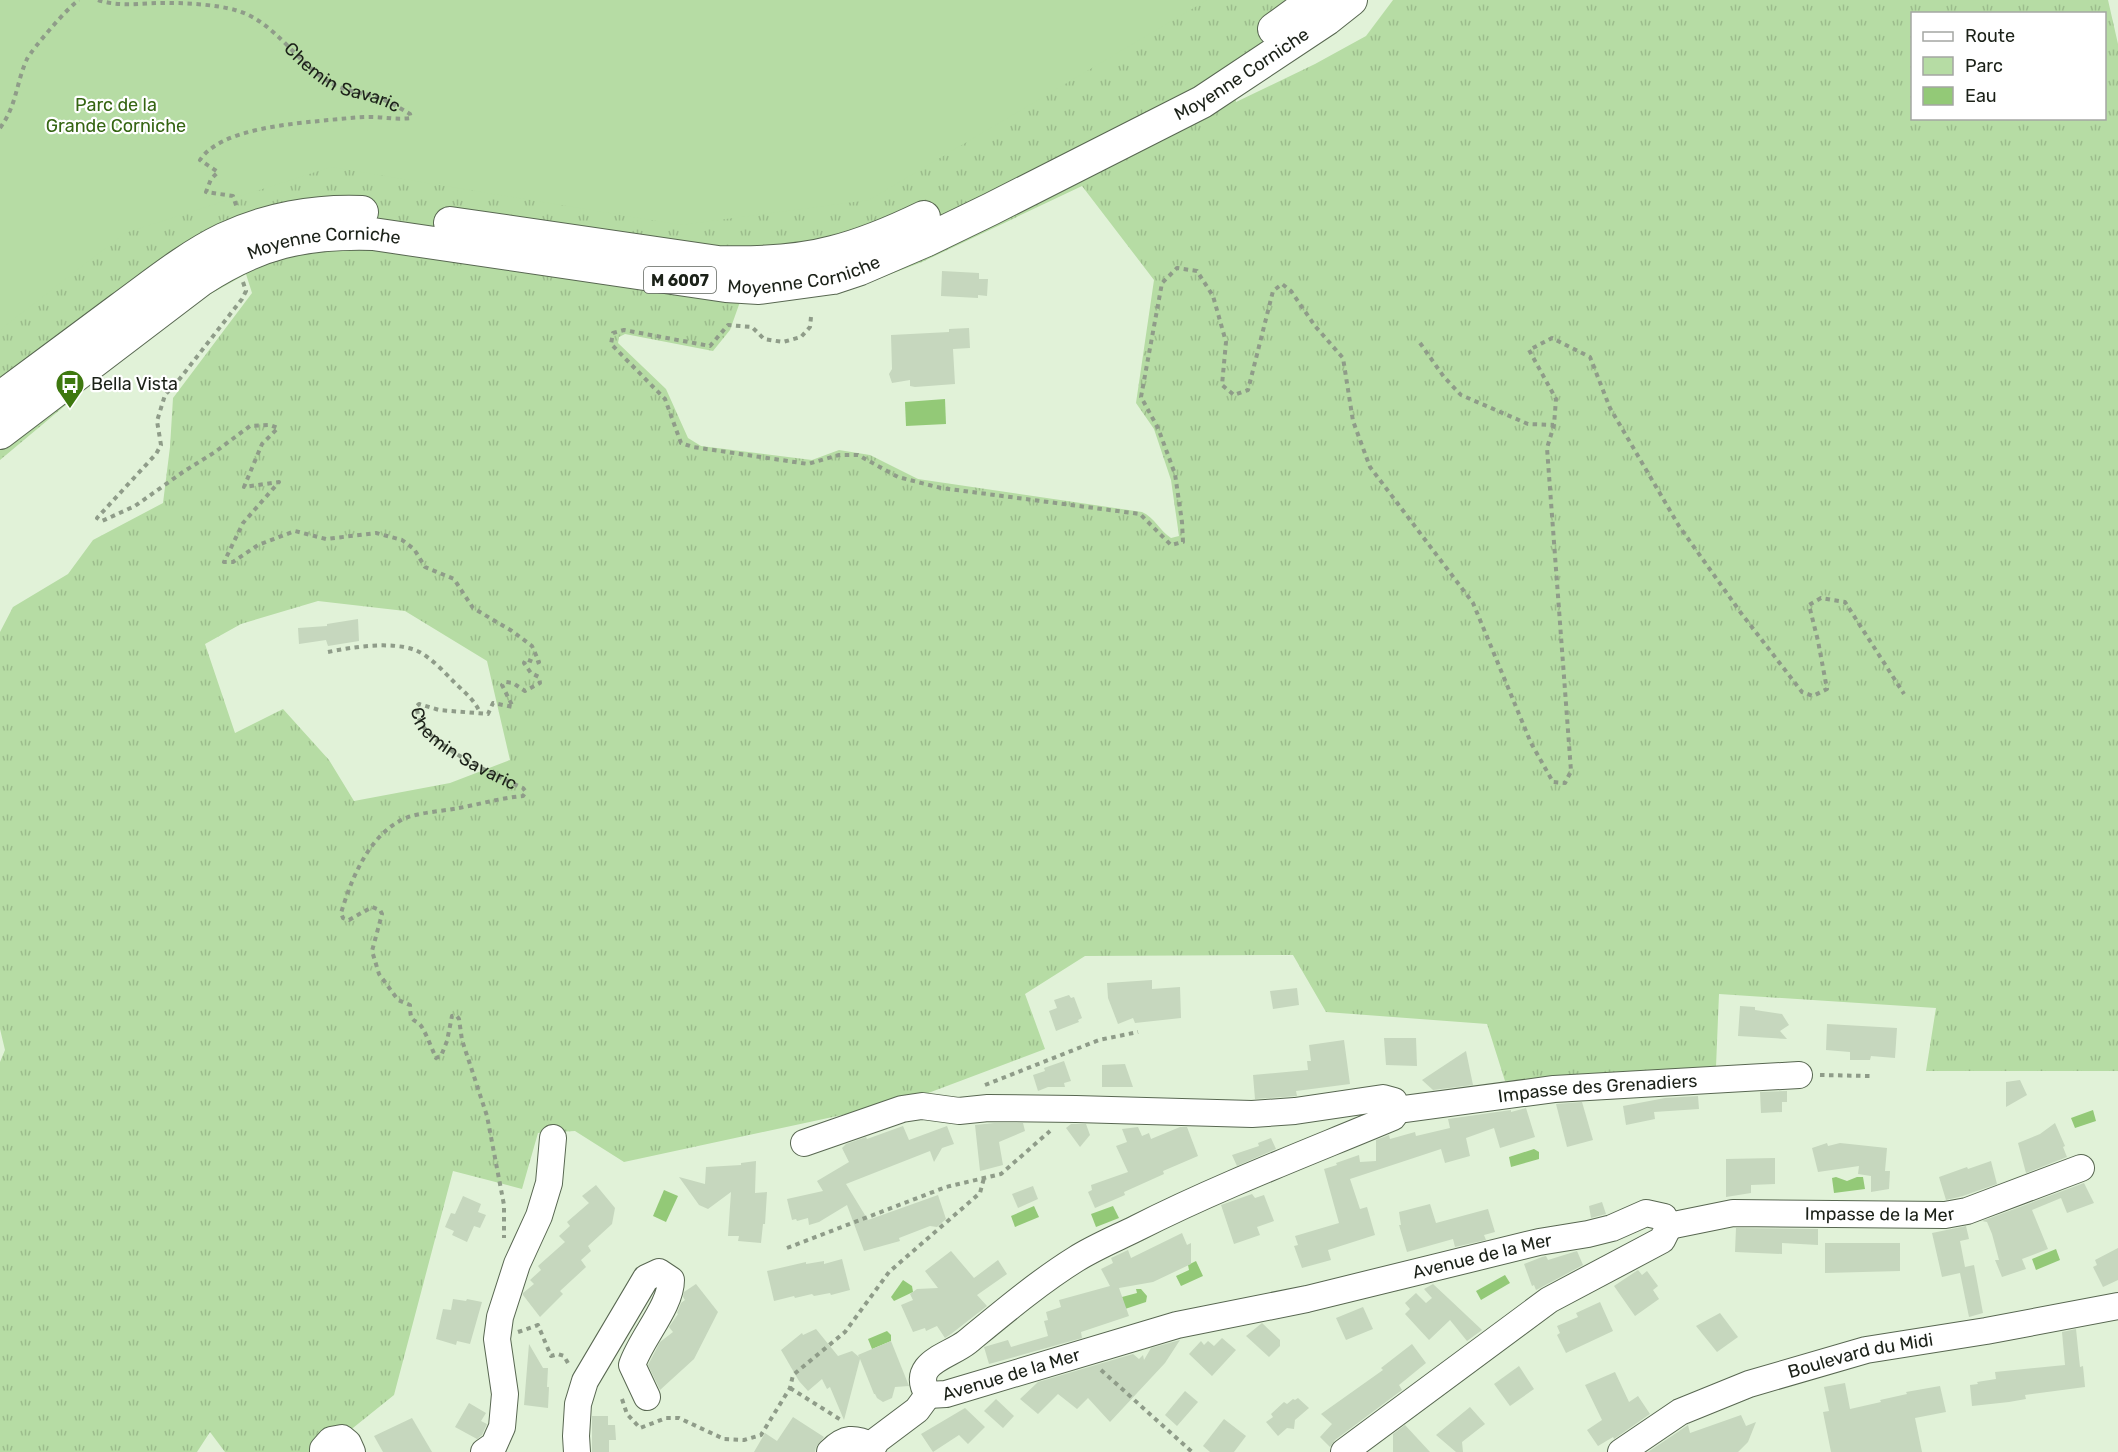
<svg xmlns="http://www.w3.org/2000/svg" width="2118" height="1452" font-family="Rubik,sans-serif">
<style>
.grass{fill:url(#grass-tufts);fill-rule:evenodd}
.park{fill:#b6dca4}
.water{fill:#93c977}
.building{fill:#c6d7be}
.lines{fill:none;stroke-linecap:round;stroke-linejoin:round}
.minor-casing{stroke:#586751;stroke-width:28}
.major-casing{stroke:#586751;stroke-width:34}
.path{stroke:#8f9c89;stroke-width:4;stroke-dasharray:4.5 4.5;stroke-linecap:butt}
.minor{stroke:#fff;stroke-width:26}
.major{stroke:#fff;stroke-width:32}
.labels{text-anchor:middle;dominant-baseline:central;stroke-width:4.5;stroke-linejoin:round;paint-order:stroke}
.shield{fill:#fff;stroke:#5f645d;stroke-width:1.5}
.shield-label{font-size:16px;font-weight:bold;fill:#1b2118}
.street-label{font-size:18px;fill:#1b2118;stroke:#fff}
.park-label{font-size:18px;fill:#356512;stroke:#fff}
.poi-label{font-size:18px;fill:#1b2118;stroke:#fff;text-anchor:start}
</style>
<defs>
<pattern id="grass-tufts" width="24" height="20" patternUnits="userSpaceOnUse" patternTransform="scale(1.5)"><rect width="24" height="20" fill="#b6dca4"/><path d="M3 7l-1-3M5 7V3M7 7l1-3M15 17l-1-3M17 17v-4M19 17l1-3" fill="none" stroke="#9cbc8c"/></pattern>
</defs>
<rect width="100%" height="100%" fill="#e1f2d8"/>
<!-- grass -->
<path class="grass" d="M0 0H1363L1234 91 1236 102 1315 64 1366 36 1393 0H2108L2118 44V1071H1926L1936 1008 1719 994 1716 1067 1505 1081 1487 1024 1326 1012 1293 955 1085 956 1025 994 1045 1049 907 1101 624 1162 575 1131 538 1133 522 1189 453 1171 394 1395 323 1452H225L210 1432 197 1452H0V1062L5 1050 0 1029V632L13 607 68 574 93 540 163 503 170 447 173 398 252 293 246 274 198 301 134 348 0 460ZM1912 14H2104V118H1912ZM1082 186 1154 280 1136 403 1154 429 1171 480 1179 536 1171 538C1160 531 1154 517 1142 512L918 479 870 455 839 450 812 460 701 446 688 438 666 389 618 343 619 337 625 334 713 351 730 330 741 299 847 291 922 262ZM318 601 405 611 487 661 510 760 450 783 354 801 329 760 283 709 235 733 205 644 241 624Z"/>
<!-- park -->
<path class="park" d="M0 0H1207L869 200 681 225 331 167 125 233 0 330Z"/>
<!-- water -->
<g class="water">
<path d="M945 399 946 424 906 426 905 402Z"/>
<path d="M2093 1110 2096 1121 2075 1128 2071 1118Z"/>
<path d="M1534 1149 1539 1152V1159L1511 1167 1509 1157Z"/>
<path d="M1836 1177 1847 1181 1857 1177H1863L1865 1189 1834 1193 1832 1178Z"/>
<path d="M664 1190 678 1196 666 1222 653 1216Z"/>
<path d="M1034 1206 1039 1217 1015 1227 1011 1216Z"/>
<path d="M1113 1206 1119 1218 1096 1227 1091 1214Z"/>
<path d="M2056 1249 2060 1260 2036 1270 2032 1259Z"/>
<path d="M1196 1261 1203 1276 1181 1286 1176 1276 1189 1270 1188 1265Z"/>
<path d="M1505 1275 1510 1283 1481 1300 1476 1291Z"/>
<path d="M903 1280 912 1286 913 1292 894 1301 891 1297Z"/>
<path d="M1136 1289H1141L1147 1296 1146 1302 1125 1309 1122 1297 1137 1293Z"/>
<path d="M887 1331 891 1335V1341L872 1349 868 1339Z"/>
</g>
<!-- building -->
<g class="building">
<path d="M942 271 979 273V279H988L987 296 978 295V298L941 296Z"/>
<path d="M969 328 970 348 953 349 955 384 915 387 910 386V380L892 383 889 374 892 369 891 335 949 332V329Z"/>
<path d="M358 619 359 641 328 646 326 640 299 644 298 628 327 626V624Z"/>
<path d="M1152 980V989L1180 987 1181 1018 1135 1023 1133 1018 1118 1024 1108 998 1107 983Z"/>
<path d="M1297 988 1299 1005 1273 1009 1270 991Z"/>
<path d="M1069 995 1071 998 1074 997 1082 1018 1078 1020 1079 1022 1056 1031 1049 1011 1057 1008 1054 1000Z"/>
<path d="M1740 1006 1755 1007V1010L1782 1014 1789 1025 1780 1031 1787 1039 1738 1036Z"/>
<path d="M1827 1024 1897 1028 1895 1058 1871 1056 1870 1060H1850V1052L1826 1050Z"/>
<path d="M1384 1038H1416L1417 1066 1386 1065Z"/>
<path d="M1344 1040 1350 1084 1296 1091 1297 1096 1255 1099 1253 1075 1308 1070 1307 1061H1311L1309 1045Z"/>
<path d="M1466 1051 1473 1085 1433 1090 1422 1080Z"/>
<path d="M1064 1061 1071 1081 1064 1083 1065 1087H1048L1038 1091 1033 1075 1045 1071 1044 1068Z"/>
<path d="M1125 1064 1133 1087H1102V1065Z"/>
<path d="M2020 1080 2027 1095 2006 1107V1082Z"/>
<path d="M1787 1091V1102H1782V1112L1761 1113 1760 1092Z"/>
<path d="M1698 1096 1699 1109 1654 1112 1655 1119 1626 1125 1623 1106 1665 1098Z"/>
<path d="M1582 1102 1593 1140 1567 1147 1556 1104Z"/>
<path d="M1526 1108 1535 1137 1500 1148 1494 1128 1466 1138 1470 1156 1445 1163 1441 1149 1350 1179 1360 1209 1367 1207 1375 1235 1328 1250 1331 1260 1302 1268 1294 1246 1298 1245 1295 1236 1339 1223 1324 1169 1337 1165 1336 1163 1359 1155 1360 1162 1376 1161V1140L1389 1135 1390 1139 1415 1132 1416 1136 1450 1128 1448 1119 1511 1110V1112Z"/>
<path d="M994 1123H1023L1025 1131 999 1142 1003 1165 980 1171 975 1125Z"/>
<path d="M2055 1123 2065 1146 2063 1147 2067 1157 2026 1173 2018 1143 2040 1134Z"/>
<path d="M1071 1124H1086L1090 1135 1080 1147 1066 1128Z"/>
<path d="M903 1126 909 1140 947 1126 954 1144 942 1148 934 1162 930 1151 846 1184 868 1220 938 1195 946 1219 937 1227 930 1226 899 1238 900 1241 864 1251 847 1205 819 1222 809 1225 808 1218 797 1221 796 1219 792 1220 787 1199 823 1191 817 1181 849 1162 842 1148 846 1144 866 1137 867 1139Z"/>
<path d="M1138 1127 1142 1136 1149 1133 1151 1139 1180 1127H1187L1198 1156 1163 1171 1164 1174 1124 1192 1125 1195 1095 1208 1088 1192 1092 1190 1091 1185 1128 1172 1116 1146 1127 1142 1122 1129Z"/>
<path d="M1271 1138 1276 1149 1237 1166 1232 1155 1259 1146 1258 1143Z"/>
<path d="M1827 1143 1828 1146 1840 1143 1887 1148 1885 1171H1890L1889 1189 1871 1192V1176L1858 1174 1859 1166 1818 1172 1812 1148Z"/>
<path d="M1775 1158V1184L1751 1185V1193L1726 1197V1159Z"/>
<path d="M756 1161 755 1193 767 1192 765 1224H763L761 1243 738 1241 739 1236H728L731 1192 708 1209 699 1205 679 1177 705 1184 706 1167 741 1165V1163Z"/>
<path d="M1991 1161 1997 1184 1963 1196 1946 1200 1939 1177 1967 1167 1968 1169Z"/>
<path d="M2084 1183 2094 1203 2067 1213 2061 1198 2032 1210 2048 1249 2022 1259 2026 1269 2002 1277 1995 1260H1999L1992 1234 1987 1222 1982 1221Z"/>
<path d="M596 1185 615 1208 612 1224 588 1246 591 1251 581 1260 586 1267 560 1291 563 1294 540 1317 523 1295V1293L534 1284 530 1280 541 1270 538 1266 565 1242 559 1236 570 1226 567 1222 589 1203 582 1196Z"/>
<path d="M1033 1186 1038 1199 1018 1208 1012 1194Z"/>
<path d="M1252 1194 1255 1198 1264 1195 1274 1221 1257 1227 1260 1235 1234 1244 1221 1205Z"/>
<path d="M463 1196 481 1204 478 1212 486 1215 480 1228 474 1226 467 1242 452 1235 454 1231 445 1227 451 1213 455 1214Z"/>
<path d="M1602 1202 1606 1214 1591 1218 1589 1206Z"/>
<path d="M1430 1204 1436 1223 1488 1209 1495 1232 1484 1235 1486 1240 1455 1247 1453 1239 1407 1252 1399 1225H1401L1399 1212Z"/>
<path d="M1966 1226 1969 1239 1960 1241 1965 1267 1974 1265 1983 1313 1969 1317 1960 1273 1942 1277 1932 1233Z"/>
<path d="M1736 1228 1818 1229V1245L1782 1243V1254L1735 1252Z"/>
<path d="M1182 1233 1187 1245 1191 1243V1264L1153 1282 1119 1288 1129 1316 1081 1332 1082 1338 989 1364 984 1347 1008 1340 1011 1347 1048 1336 1044 1321 1048 1320 1046 1312 1061 1307 1059 1300 1110 1286 1101 1269 1113 1263 1111 1258 1128 1250 1131 1258Z"/>
<path d="M1825 1243H1900V1271L1825 1273Z"/>
<path d="M2118 1248V1280L2103 1287 2093 1267 2097 1265 2095 1260Z"/>
<path d="M951 1251 974 1278 998 1260 1007 1274 977 1295 987 1306 951 1334 945 1338 937 1326 926 1331 925 1328 913 1332 901 1305 913 1300 910 1294 917 1289 938 1288 925 1271Z"/>
<path d="M1577 1251 1583 1265 1540 1288 1536 1290 1534 1285 1532 1286 1524 1264 1542 1257 1546 1256 1548 1260Z"/>
<path d="M842 1259 850 1290 831 1295 830 1293 814 1296 812 1294 795 1298 794 1296 774 1301 767 1271 806 1262V1264L824 1261V1264Z"/>
<path d="M1638 1270 1642 1275 1647 1271 1658 1286 1653 1290 1659 1299 1635 1316 1614 1286Z"/>
<path d="M696 1284 718 1312 694 1359 660 1390 648 1365 660 1342 673 1332 669 1327 678 1314 677 1313 681 1303 685 1300 683 1297 684 1292Z"/>
<path d="M1433 1284 1448 1298 1482 1330 1467 1341 1450 1320 1429 1340 1405 1314 1410 1309 1405 1303 1416 1293 1426 1303 1432 1298 1424 1289Z"/>
<path d="M453 1299 466 1301 467 1299 482 1302 470 1344 457 1341 456 1345 436 1339 443 1309 451 1310Z"/>
<path d="M1600 1302 1613 1331 1566 1353 1557 1335 1560 1333 1557 1326 1578 1317 1576 1313Z"/>
<path d="M1363 1307 1373 1329 1346 1340 1336 1318Z"/>
<path d="M1720 1313 1738 1337 1717 1352 1696 1326Z"/>
<path d="M1262 1323 1280 1340V1346L1269 1357 1246 1336Z"/>
<path d="M816 1329 838 1356 852 1351 859 1357 858 1355 891 1341 909 1386 895 1387 892 1398 883 1402 877 1398 875 1394H874L860 1359 844 1420 830 1387 827 1389 822 1379 808 1391 799 1381 781 1350 802 1333 803 1335Z"/>
<path d="M2076 1329 2080 1367 2083 1366 2085 1387 2025 1395 2026 1399 2009 1402 1972 1406 1970 1385 1978 1384 1977 1382 1996 1379 1995 1372 2065 1365 2062 1332Z"/>
<path d="M1222 1338 1236 1350 1212 1376 1189 1354 1201 1341 1204 1345 1208 1341 1214 1346Z"/>
<path d="M1180 1340 1165 1363 1110 1422 1088 1398 1077 1409 1058 1394 1038 1414 1020 1399 1038 1382 1133 1354 1139 1359 1143 1355 1144 1360 1151 1348Z"/>
<path d="M529 1344 543 1368H548L547 1387H549L548 1408 524 1405Z"/>
<path d="M1412 1344 1426 1363 1399 1385 1402 1390 1335 1440 1330 1447 1320 1437 1332 1424 1321 1414 1383 1370 1381 1368Z"/>
<path d="M1519 1366 1534 1389 1510 1406 1494 1384Z"/>
<path d="M1615 1372 1629 1402 1638 1396 1650 1414 1614 1439 1613 1437 1598 1446 1587 1430 1602 1420 1585 1385Z"/>
<path d="M1845 1383 1850 1409 1881 1402 1880 1400 1907 1394 1906 1392 1940 1386 1946 1412 1915 1418 1922 1452H1831L1823 1412 1829 1411 1824 1387Z"/>
<path d="M1185 1391 1198 1402 1177 1426 1165 1415Z"/>
<path d="M1298 1398 1309 1408 1295 1420 1294 1429 1287 1428 1278 1436 1266 1422 1273 1417 1271 1414 1284 1402 1287 1404 1293 1399 1295 1400Z"/>
<path d="M996 1399 1014 1416 1003 1428 984 1411Z"/>
<path d="M469 1403 486 1413 481 1421 487 1424 482 1435 477 1439 455 1427Z"/>
<path d="M1470 1407 1485 1424 1462 1442 1463 1452H1456L1436 1435Z"/>
<path d="M965 1408 985 1427 968 1444 959 1435 933 1452 921 1434Z"/>
<path d="M1741 1415 1746 1426 1756 1422 1748 1442 1738 1452H1648L1688 1425 1690 1433Z"/>
<path d="M592 1416H608V1425H615L616 1440H609V1452H592Z"/>
<path d="M793 1417 824 1437 816 1447 815 1452H754L765 1433 777 1441Z"/>
<path d="M412 1418 432 1452H383L374 1436Z"/>
<path d="M1224 1419 1246 1436 1234 1452H1210L1203 1446Z"/>
<path d="M1405 1425 1430 1452H1393V1434Z"/>
</g>
<g class="lines">
<!-- minor casing -->
<g class="minor-casing">
<g id="minor">
<path id="s3" d="M1397 1110 1554 1089 1799 1075"/>
<path id="s4" d="M804 1143 902 1109 922 1106 959 1111 988 1108 1076 1109 1252 1114 1295 1111 1383 1098 1394 1101 1397 1110 1393 1117C1307 1153 1220 1186 1137 1228 1117 1238 1095 1247 1076 1259 1039 1282 1001 1314 967 1342 948 1357 909 1363 928 1395L946 1394 1177 1325 1307 1299 1539 1242 1588 1234 1612 1228 1646 1213 1664 1217 1669 1226 1662 1240 1549 1300 1344 1452"/>
<path id="s5" d="M1669 1226 1733 1213 1945 1215 1967 1211 2081 1168"/>
<path d="M323 1452V1449L331 1440 342 1438 348 1443 352 1452"/>
<path d="M484 1452 494 1445 502 1427 505 1394 497 1339 500 1317 517 1264 539 1216 549 1183 553 1138"/>
<path d="M577 1452 576 1436 578 1404 585 1381 646 1278 659 1272 671 1280C671 1306 641 1338 632 1365L647 1397"/>
<path d="M830 1452C845 1437 854 1437 873 1446"/>
<path d="M870 1452 877 1440 917 1410 928 1395"/>
<path id="s6" d="M1621 1452 1680 1412 1749 1384 1866 1350 1986 1331 2118 1306"/>
</g>
</g>
<!-- major casing -->
<g class="major-casing">
<g id="major">
<path d="M1274 29 1314 0"/>
<path d="M450 223 718 262C756 263 796 262 833 252 865 244 895 231 924 217"/>
<path d="M0 398C40 368 81 338 121 308 154 284 187 257 224 239 266 219 315 210 362 212"/>
<path id="s7" d="M0 433 201 280C258 243 304 232 373 234L726 286 759 288 833 278 860 269 925 241 991 209 1202 102 1327 19 1351 0"/>
</g>
</g>
<!-- path -->
<g class="path">
<path id="s1" d="M98 0C122 8 145 2 171 3 188 3 218 5 235 10 276 21 296 64 333 84 348 92 366 93 381 99 391 102 401 109 410 114L411 118C397 120 384 117 370 117 356 117 342 119 328 120 293 124 221 128 200 160L218 172 211 179 206 192 233 196 237 208"/>
<path d="M0 128C17 105 16 83 27 59 33 48 68 7 79 0"/>
<path id="s2" d="M243 282 246 291 242 299 178 381 165 395 157 421 161 445 156 454 97 518 102 521 135 506 183 472 215 452 250 426 270 425 278 428 262 444 244 487 279 482 243 523 224 562H233L258 545 295 531 326 539 376 533 402 540 414 549 425 567 454 579 473 608 512 631 532 646 539 662 536 663 526 659 524 663 531 673 539 677 540 683 525 691 513 683 506 682 502 685 513 707 493 703 488 714 439 710 419 704 416 707C418 712 418 717 420 721 431 746 498 777 523 788L526 792 523 796C501 798 480 804 459 808 443 811 424 812 408 817 370 832 352 877 341 913L343 918 349 920 372 907 380 910 382 914 372 951 379 974 398 1000 410 1005C410 1027 416 1016 423 1029 428 1038 432 1049 436 1058L441 1056 447 1041 452 1016 456 1015 459 1019 462 1040 487 1116 504 1205V1238"/>
<path d="M811 317 810 327 801 337 783 342 764 339 752 327 728 325 710 346 624 330 613 333 611 344 665 399 681 443 693 447 808 464 839 455H858L898 477 941 488 1140 514 1171 545 1183 542 1182 522 1175 474 1158 428 1141 397 1162 283 1177 268 1197 271 1213 296 1226 342 1222 385 1234 395 1248 390 1273 291 1282 284 1291 291 1315 326 1343 358 1353 421 1370 467 1473 603 1531 743 1553 782 1565 783 1571 771 1547 448 1554 425 1556 399 1529 350 1552 338 1590 357 1610 408 1679 526 1741 613 1802 692 1813 696 1827 689 1818 641 1809 605 1821 598 1845 602 1904 694"/>
<path d="M1420 343 1444 377 1461 395 1528 424 1554 425"/>
<path d="M328 652C353 647 390 641 415 650 430 656 443 671 454 682 464 692 475 700 480 713"/>
<path d="M1820 1075 1870 1076"/>
<path d="M985 1085 1099 1040 1138 1032"/>
<path d="M787 1248 946 1187 1001 1174 1050 1131"/>
<path d="M518 1332 538 1325 551 1356 558 1354 564 1356 569 1365"/>
<path d="M1101 1370 1192 1452"/>
<path d="M790 1388 841 1420"/>
<path d="M622 1399 627 1414 640 1428 666 1418H679L724 1439 744 1440 761 1435 790 1388 793 1375 845 1332 889 1272 980 1193 984 1178"/>
</g>
<!-- minor -->
<use href="#minor" class="minor"/>
<!-- major -->
<use href="#major" class="major"/>
</g>
<!-- icons -->
<defs>
<g id="bus-pin" transform="scale(1.5)"><path d="M0 17L-7.5 6A9.5 9.5 0 1 1 7.5 6Z" fill="#3e780f" stroke="#fff"/><path d="M-5-6H5V4H4V6H2V4H-2V6H-4V4H-5ZM-3.5-4V0h7V-4ZM-3.5 1.2v1.5H-2V1.2ZM2 1.2v1.5H3.5V1.2Z" fill="#fff"/></g>
</defs>
<g fill-rule="evenodd">
<use href="#bus-pin" x="70" y="384"/>
</g>
<g class="labels">
<!-- shield labels -->
<rect class="shield" x="644" y="267" width="72" height="26" rx="4.5"/>
<g class="shield-label">
<text x="680" y="280">M 6007</text>
</g>
<!-- street labels -->
<g class="street-label">
<text stroke="none"><textPath href="#s7" startOffset="1356">Moyenne Corniche</textPath></text>
<text stroke="none"><textPath href="#s1" startOffset="267">Chemin Savaric</textPath></text>
<text stroke="none"><textPath href="#s7" startOffset="384">Moyenne Corniche</textPath></text>
<text stroke="none"><textPath href="#s7" startOffset="870">Moyenne Corniche</textPath></text>
<text stroke="none"><textPath href="#s2" startOffset="1368">Chemin Savaric</textPath></text>
<text stroke="none"><textPath href="#s3" startOffset="202">Impasse des Grenadiers</textPath></text>
<text stroke="none"><textPath href="#s5" startOffset="212">Impasse de la Mer</textPath></text>
<text stroke="none"><textPath href="#s4" startOffset="1749">Avenue de la Mer</textPath></text>
<text stroke="none"><textPath href="#s6" startOffset="261">Boulevard du Midi</textPath></text>
<text stroke="none"><textPath href="#s4" startOffset="1263">Avenue de la Mer</textPath></text>
</g>
<!-- park labels -->
<g class="park-label">
<text x="116" y="105">Parc de la<tspan x="116" dy="21">Grande Corniche</tspan></text>
</g>
<!-- poi labels -->
<g class="poi-label">
<text x="91" y="384">Bella Vista</text>
</g>
</g>
<!-- legend -->
<rect x="1911" y="12" width="195" height="108" fill="#ffffff" stroke="#a4a6a3" stroke-width="1.5"/>
<rect x="1923" y="32" width="30" height="9" fill="#ffffff" stroke="#a4a6a3" stroke-width="1.5"/>
<text x="1965" y="42" font-size="18" fill="#1b2118">Route</text>
<rect x="1923" y="57" width="30" height="18" fill="#b6dca4" stroke="#a4a6a3" stroke-width="1.5"/>
<text x="1965" y="72" font-size="18" fill="#1b2118">Parc</text>
<rect x="1923" y="87" width="30" height="18" fill="#93c977" stroke="#a4a6a3" stroke-width="1.5"/>
<text x="1965" y="102" font-size="18" fill="#1b2118">Eau</text>
</svg>
